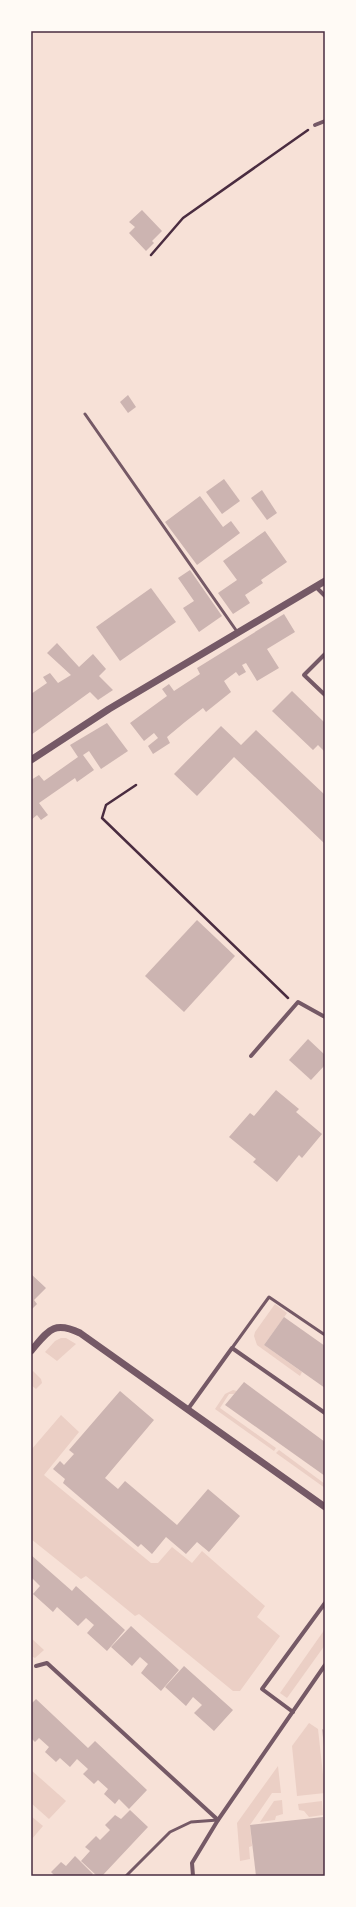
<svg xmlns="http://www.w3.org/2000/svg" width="356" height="1907" font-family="'Titillium Web',sans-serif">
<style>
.green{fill:#ebcfc5}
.building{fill:#ccb4b1}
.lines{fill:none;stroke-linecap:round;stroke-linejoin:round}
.path{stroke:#4a2c40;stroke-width:2.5}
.service{stroke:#755966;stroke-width:3}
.minor{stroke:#755966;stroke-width:4}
.tertiary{stroke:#755966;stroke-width:7}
.neatline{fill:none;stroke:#4a2c40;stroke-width:1.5}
</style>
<rect width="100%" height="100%" fill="#f7e1d7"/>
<!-- green -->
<g class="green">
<path d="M275 1304 287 1313 264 1345 302 1372 300 1376 257 1345 254 1336 255 1332Z"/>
<path d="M61 1338H66L76 1344 57 1361 45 1352 55 1341Z"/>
<path d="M33 1371 41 1379 42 1383 36 1389 31 1385V1372Z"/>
<path d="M233 1390 237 1391 234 1394H229L220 1408 276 1448 274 1451 215 1409 225 1394Z"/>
<path d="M61 1415 79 1432 44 1475 151 1563H158L172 1547 192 1563 202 1551 265 1606 257 1617 280 1636 240 1691H233L139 1614 135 1616 86 1576 81 1579 31 1539V1450Z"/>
<path d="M279 1450 325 1484V1488L276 1453Z"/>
<path d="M325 1629V1645L287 1698 280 1693Z"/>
<path d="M31 1638 44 1650 35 1658 31 1656Z"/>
<path d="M309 1723 318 1729 325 1793 297 1796 292 1746Z"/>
<path d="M278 1766 281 1793H272L250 1825 252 1846 249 1847 250 1859 240 1861 237 1823Z"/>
<path d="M31 1770 66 1801 49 1819 31 1803Z"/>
<path d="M282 1800 283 1814 276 1816 275 1820 260 1822 274 1801Z"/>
<path d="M322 1801 323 1815 309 1817 304 1811 299 1810 298 1804Z"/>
<path d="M31 1816 43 1826 31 1840Z"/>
</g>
<!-- building -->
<g class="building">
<path d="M142 210 162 231 152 241 154 243 146 251 129 233 135 227 129 222Z"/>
<path d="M128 395 136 407 128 413 120 402Z"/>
<path d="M224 479 240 501 222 514 206 492Z"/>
<path d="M262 490 277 513 267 520 251 498Z"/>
<path d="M200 496 223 527 231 521 240 533 197 565 165 522Z"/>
<path d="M265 531 287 562 261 580 263 583 245 595 250 603 233 614 218 593 237 580 223 561Z"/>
<path d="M190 570 222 616 199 632 183 608 194 601 178 578Z"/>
<path d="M151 588 176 622 120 661 96 627Z"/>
<path d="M284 614 295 632 267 649 279 668 257 681 246 663 242 665 246 672 239 676 236 672 224 681 231 692 206 712 203 708 185 722 167 737 170 743 153 754 148 746 158 738 154 733 144 741 130 723 167 696 162 689 169 684 174 691 200 674 197 668Z"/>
<path d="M57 643 79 667 93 654 106 669 99 676 113 690 98 700 90 692 31 735V694L47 683 43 677 50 673 58 683 71 675 47 653Z"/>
<path d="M292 691 325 723V752L318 745 313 750 272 711Z"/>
<path d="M107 723 128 751 101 769 89 751 83 755 94 770 77 782 75 778 39 803 48 815 41 820 37 815 31 820V780L39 775 44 781 78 757 70 745Z"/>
<path d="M221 726 241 745 256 730 325 795V844L234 757 197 796 174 774Z"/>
<path d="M197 920 235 956 184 1012 145 976Z"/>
<path d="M308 1039 325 1055V1065L311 1080 289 1060Z"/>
<path d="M276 1090 299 1109 296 1112 322 1134 302 1158 299 1155 277 1182 253 1162 256 1159 229 1137 250 1113 254 1116Z"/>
<path d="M31 1274 46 1288 34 1300 37 1304 31 1310Z"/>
<path d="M284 1317 325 1346V1388L264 1345Z"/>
<path d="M244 1382 325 1442V1476L225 1405Z"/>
<path d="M120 1391 154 1420 105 1478 118 1489 125 1481 177 1525 208 1489 240 1516 209 1552 197 1542 186 1554 166 1537 152 1554 141 1544 138 1547 63 1483 65 1479 53 1469 60 1461 64 1465 74 1454 69 1450Z"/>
<path d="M31 1555 72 1591 76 1586 125 1630 107 1651 87 1633 94 1625 86 1618 78 1626 57 1607 53 1612 33 1594 40 1586 32 1578 31 1579Z"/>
<path d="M131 1626 179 1670 161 1691 141 1673 148 1664 140 1657 132 1666 111 1647Z"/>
<path d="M184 1666 233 1710 214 1731 194 1713 202 1705 193 1697 186 1706 165 1687Z"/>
<path d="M36 1699 88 1748 95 1741 147 1790 129 1809 119 1799 115 1804 104 1794 108 1789 98 1780 94 1784 83 1774 88 1769 77 1759 70 1767 60 1758 56 1762 45 1752 49 1747 39 1738 35 1742 31 1738V1704Z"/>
<path d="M322 1729 325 1731V1746H324Z"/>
<path d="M130 1810 148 1827 102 1876H97L81 1861 90 1851 85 1847 96 1836 100 1840 110 1830 105 1825 115 1815 121 1819Z"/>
<path d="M323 1817 325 1876H256L250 1825Z"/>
<path d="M75 1856 93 1874 91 1876H55L51 1872 61 1862 66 1866Z"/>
</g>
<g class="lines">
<!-- path -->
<g class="path">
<path d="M151 255 183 218 308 130"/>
<path d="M136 785 106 805 102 818 288 998"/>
</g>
<!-- service -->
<g class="service">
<path d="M85 414 238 633"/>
<path d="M232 1348 269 1297 325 1335"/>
<path d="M126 1876 170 1832 191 1822 218 1820"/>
</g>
<!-- minor -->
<g class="minor">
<path d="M315 125 325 121"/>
<path d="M316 587 325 596"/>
<path d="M325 654 304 675 325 695"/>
<path d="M251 1056 298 1002 325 1017"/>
<path d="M188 1409 232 1348 325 1413"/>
<path d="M36 1666 47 1663 218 1820"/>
<path d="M293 1712 262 1689 325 1603"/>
<path d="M193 1876 192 1863 218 1820 325 1665"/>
</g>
<!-- tertiary -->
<g class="tertiary">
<path d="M31 760 109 709 325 581"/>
<path d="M31 1351C48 1331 53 1320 80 1333L325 1507"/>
</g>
</g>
<!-- border -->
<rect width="356" height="1907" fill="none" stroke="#fffaf5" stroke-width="64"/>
<rect x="32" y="32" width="292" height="1843" class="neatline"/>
</svg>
